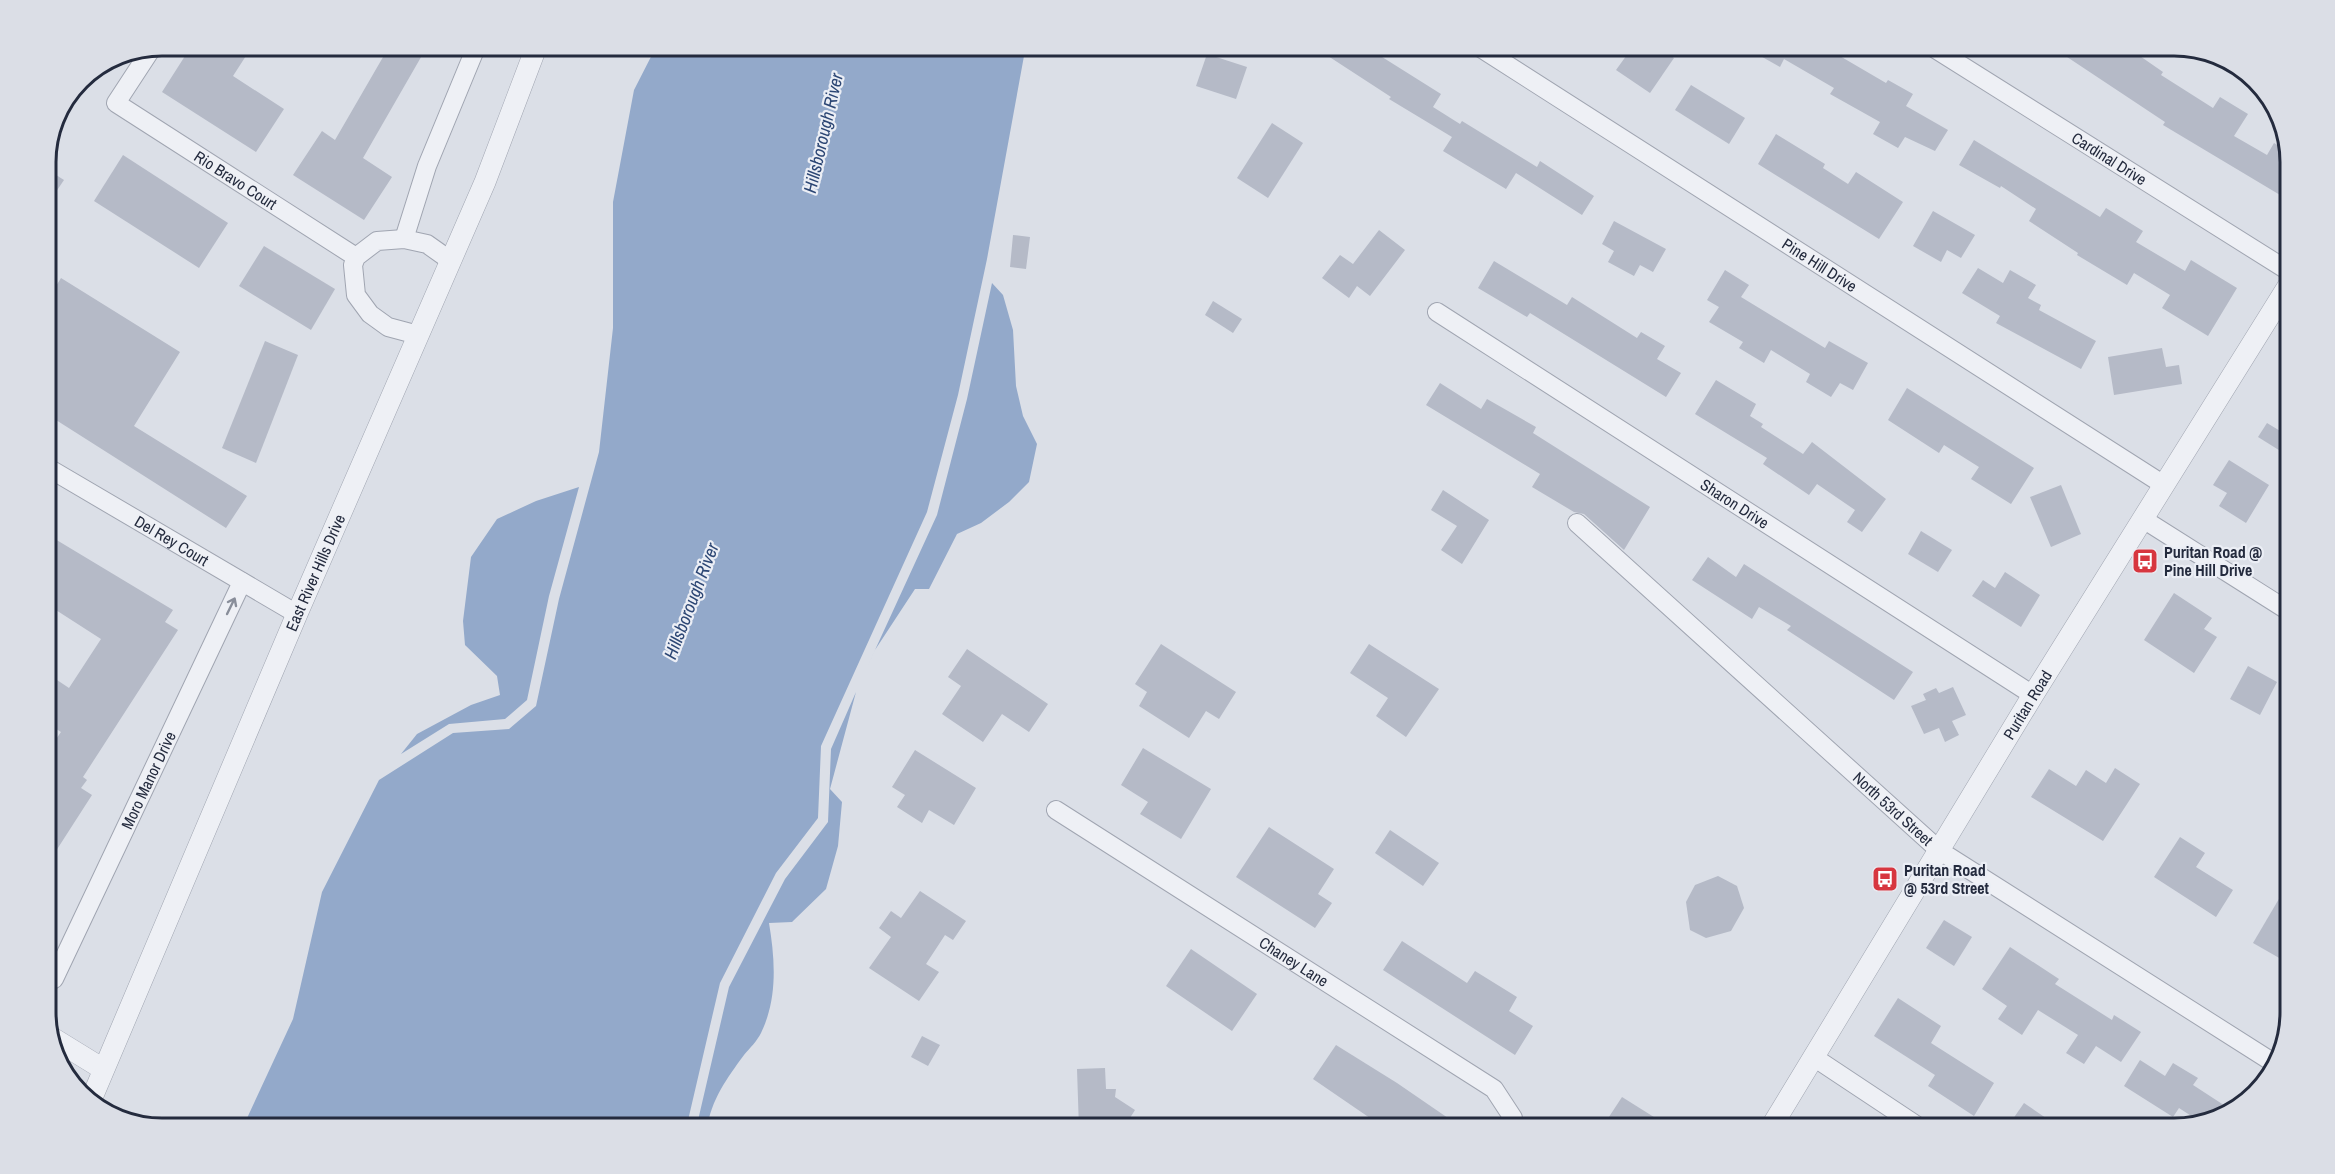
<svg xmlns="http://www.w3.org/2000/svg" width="2335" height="1174" font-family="'Archivo Narrow',sans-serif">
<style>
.water{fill:#93a9ca}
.building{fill:#b5bac7}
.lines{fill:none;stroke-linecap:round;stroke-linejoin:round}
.minor-casing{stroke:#a0a5b1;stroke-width:20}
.tertiary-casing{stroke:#a0a5b1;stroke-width:22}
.minor{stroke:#eef0f5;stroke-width:18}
.tertiary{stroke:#eef0f5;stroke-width:21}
.oneway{stroke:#898e9a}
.labels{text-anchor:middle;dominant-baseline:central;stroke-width:4.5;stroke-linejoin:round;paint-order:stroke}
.street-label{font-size:16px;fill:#242b3e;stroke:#ebeef5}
.poi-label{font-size:16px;font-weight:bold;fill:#242b3e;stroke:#ebeef5;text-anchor:start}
.water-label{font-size:18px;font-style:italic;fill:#2c4674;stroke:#ebeef5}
.rim{fill:none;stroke:#242b3e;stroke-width:3}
</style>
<rect width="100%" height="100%" fill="#dbdfe7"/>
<!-- water -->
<g class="water">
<path d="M657 45H1026L987 259 958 395 927 512 821 746 818 818 776 873 720 983 686 1129H242L293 1019 322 892 379 780 453 733 509 729 536 706 559 599 599 452 613 328V202L634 90Z"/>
<path d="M992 283 1003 295 1013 330 1016 386 1023 416 1037 444 1029 482 1009 502 981 523 957 534 929 589H915L875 650 864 674 937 515 967 399Z"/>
<path d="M579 487 549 596 527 700 505 719 449 724 401 754 417 734 471 705 500 695 497 676 465 645 463 621 471 557 497 519 536 501Z"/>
<path d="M856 692 830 789 842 802 838 846 826 889 792 922 769 923C775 959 778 998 761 1033 757 1041 750 1048 744 1055 727 1078 711 1100 707 1129H696L729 987 785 879 828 822 831 749Z"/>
</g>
<!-- building -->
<g class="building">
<path d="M192 45H253L233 76 284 109 256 152 162 92Z"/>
<path d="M390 45H428L363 158 392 177 364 220 293 175 322 131 335 140Z"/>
<path d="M1335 45H1363L1441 94 1433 107 1460 124 1462 121 1537 167 1540 161 1594 196 1582 215 1516 173 1506 189 1443 151 1452 137 1389 99 1391 97 1328 56Z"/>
<path d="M1634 45H1656L1674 58 1650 93 1616 70Z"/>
<path d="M1741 45H1821L1886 83 1888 80 1913 94 1906 106 1948 130 1935 151 1905 137 1898 148 1873 134 1880 122 1830 94 1834 88 1784 59 1780 67Z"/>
<path d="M2049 45H2124L2163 72 2161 75 2213 108 2220 97 2248 114 2234 136 2267 155 2274 143 2289 152 2290 201 2163 125 2165 122Z"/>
<path d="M1207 54 1247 67 1236 99 1196 86Z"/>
<path d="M1691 85 1745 118 1729 144 1675 110Z"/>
<path d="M1272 123 1303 143 1268 198 1237 178Z"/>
<path d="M1776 134 1825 164 1823 168 1848 184 1856 172 1903 202 1879 239 1758 164Z"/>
<path d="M1974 140 2100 217 2106 208 2143 231 2136 242 2185 271 2191 260 2237 288 2208 336 2162 308 2170 295 2134 273 2127 285 2077 255 2078 253 2029 221 2036 209 2001 186 2000 188 1959 165Z"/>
<path d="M123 155 228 223 199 268 94 201Z"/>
<path d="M45 168 64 180 45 208Z"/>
<path d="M1933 211 1975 235 1961 258 1947 250 1941 262 1913 246Z"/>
<path d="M1614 221 1666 249 1653 272 1640 265 1634 276 1608 262 1614 251 1602 244Z"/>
<path d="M1379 230 1405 250 1370 296 1357 286 1349 298 1322 278 1340 255 1353 264Z"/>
<path d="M1013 235 1030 237 1026 269 1010 267Z"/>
<path d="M264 246 335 289 311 330 239 286Z"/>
<path d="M1494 261 1567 305 1572 297 1637 338 1641 332 1665 346 1657 359 1681 373 1666 397 1530 313 1527 317 1478 288Z"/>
<path d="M1978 268 2003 283 2010 270 2036 285 2028 298 2041 305 2039 310 2096 341 2081 369 1996 323 2000 316 1962 293Z"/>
<path d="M1725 270 1749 285 1741 297 1825 348 1829 341 1868 363 1853 390 1840 383 1831 397 1806 382 1810 374 1771 350 1764 363 1739 348 1743 342 1709 322 1719 307 1707 300Z"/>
<path d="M61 278 180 352 134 426 247 496 226 528 45 413V304Z"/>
<path d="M1213 301 1242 319 1233 333 1205 315Z"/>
<path d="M265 341 298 355 256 463 222 448Z"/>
<path d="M2162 348 2166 367 2179 365 2182 384 2114 395 2108 357Z"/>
<path d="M1716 380 1756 404 1750 416 1763 424 1761 427 1803 454 1812 442 1886 499 1862 532 1847 522 1855 510 1817 484 1809 495 1763 464 1767 458 1695 414Z"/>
<path d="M1440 383 1481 409 1487 399 1536 427 1533 433 1650 507 1624 550 1584 514 1574 512 1532 487 1540 474 1426 405Z"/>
<path d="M1907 388 2034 468 2011 504 1971 479 1979 467 1944 445 1939 453 1888 420Z"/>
<path d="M2267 423 2290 437V457L2258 437Z"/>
<path d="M2229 460 2269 485 2246 523 2219 506 2227 493 2213 485Z"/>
<path d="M2061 485 2081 534 2051 547 2030 497Z"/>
<path d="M1443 490 1489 520 1462 564 1441 550 1457 526 1431 510Z"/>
<path d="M1921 531 1952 550 1938 572 1908 554Z"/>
<path d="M45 533 173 610 165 622 178 630 83 777 87 780 81 788 92 795 45 868V755L61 732 45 722V672L69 688 101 639 45 603Z"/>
<path d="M1708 557 1736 577 1744 564 1913 672 1894 700 1787 630 1791 626 1759 607 1752 619 1692 580Z"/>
<path d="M2005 572 2040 595 2021 627 1972 596 1983 580 1995 588Z"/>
<path d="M2174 593 2212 618 2204 629 2217 637 2194 673 2144 640Z"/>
<path d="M1161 644 1236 692 1219 719 1206 711 1189 738 1139 706 1147 692 1135 684Z"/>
<path d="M1369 644 1439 689 1406 737 1376 716 1388 698 1350 673Z"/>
<path d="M967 649 1048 704 1029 732 1002 714 983 742 942 714 961 686 948 677Z"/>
<path d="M2248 666 2277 682 2260 715 2230 699Z"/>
<path d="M1953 687 1966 715 1952 721 1959 735 1945 742 1939 728 1924 734 1911 706 1926 700 1923 694 1936 688 1939 693Z"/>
<path d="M1143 748 1211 789 1181 839 1140 814 1148 802 1121 785Z"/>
<path d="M915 750 976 788 954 825 929 810 922 823 897 807 905 795 892 787Z"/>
<path d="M2115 768 2140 784 2103 841 2031 797 2049 769 2076 786 2086 770 2106 783Z"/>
<path d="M1269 827 1334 869 1318 894 1332 903 1315 928 1236 877Z"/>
<path d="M1390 830 1439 863 1423 886 1375 853Z"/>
<path d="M2180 837 2205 853 2196 867 2233 890 2216 917 2154 877Z"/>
<path d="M1718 876 1737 886 1744 908 1731 931 1706 938 1690 930 1686 902 1695 885Z"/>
<path d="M2290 880V943L2281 959 2253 943Z"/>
<path d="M920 891 966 921 953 940 945 935 926 964 939 972 919 1001 869 968 891 937 879 928 891 911 901 918Z"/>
<path d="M1944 920 1972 937 1954 966 1926 948Z"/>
<path d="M1402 941 1467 983 1475 971 1517 997 1509 1011 1533 1026 1515 1055 1383 970Z"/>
<path d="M2010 947 2059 979 2055 984 2112 1020 2114 1015 2141 1032 2121 1062 2096 1046 2084 1064 2066 1053 2078 1035 2038 1010 2022 1035 1998 1019 2007 1006 1982 989Z"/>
<path d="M1191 949 1257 994 1232 1031 1166 986Z"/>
<path d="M1898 998 1941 1026 1931 1043 1994 1083 1974 1116 1928 1086 1935 1075 1874 1036Z"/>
<path d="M922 1036 940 1045 928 1066 911 1057Z"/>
<path d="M1336 1045 1397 1083 1464 1129H1386L1313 1079Z"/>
<path d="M2140 1060 2165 1076 2173 1063 2198 1078 2193 1085 2233 1111 2199 1121 2179 1108 2173 1117 2124 1086Z"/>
<path d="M1105 1068 1106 1089H1116L1115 1097 1135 1110 1123 1129H1079L1077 1069Z"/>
<path d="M1622 1097 1673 1129H1601Z"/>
<path d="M2024 1103 2062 1129H2006Z"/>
</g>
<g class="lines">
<!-- minor casing -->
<g class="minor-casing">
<g id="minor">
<path id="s1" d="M1476 45 2164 485"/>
<path id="s2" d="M1929 45 2290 272"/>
<path id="s3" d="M152 48 116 103 356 257"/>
<path d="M404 239 427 166 477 45"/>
<path id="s4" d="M1437 312 2033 695"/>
<path d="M418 335 388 327 370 314 356 295 353 265 356 257 377 241 404 239 427 244 451 261"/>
<path id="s5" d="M45 466 297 614"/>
<path d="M2143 519 2290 612"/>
<path id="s6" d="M1577 523 1940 851 2277 1065"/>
<path id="s7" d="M1056 810 1494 1089 1513 1118V1129"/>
<path id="s8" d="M45 975 54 979 242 582"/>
<path d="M1815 1058 1922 1129"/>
</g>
</g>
<!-- tertiary casing -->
<g class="tertiary-casing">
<g id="tertiary">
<path d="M51 1037 103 1069"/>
<path id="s9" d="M91 1100 297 614 485 182 537 45"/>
<path id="s10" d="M1770 1129 2033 695 2290 283"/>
</g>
</g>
<!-- minor -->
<use href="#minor" class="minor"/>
<!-- tertiary -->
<use href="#tertiary" class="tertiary"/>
</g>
<!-- one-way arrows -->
<defs><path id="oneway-shaft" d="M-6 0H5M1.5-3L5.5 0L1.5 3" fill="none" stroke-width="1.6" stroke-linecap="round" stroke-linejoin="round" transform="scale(1.5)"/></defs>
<use class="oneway" href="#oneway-shaft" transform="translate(231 606) rotate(-64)"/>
<!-- icons -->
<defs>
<g id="bus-square" transform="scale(1.35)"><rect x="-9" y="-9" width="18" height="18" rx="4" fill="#d7363f" stroke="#ebeef5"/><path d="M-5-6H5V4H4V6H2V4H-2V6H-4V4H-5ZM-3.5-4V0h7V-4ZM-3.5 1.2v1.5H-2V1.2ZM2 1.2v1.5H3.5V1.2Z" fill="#fff"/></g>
</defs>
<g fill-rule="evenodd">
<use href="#bus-square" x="2145" y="561"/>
<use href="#bus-square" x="1885" y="879"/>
</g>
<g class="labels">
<!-- street labels -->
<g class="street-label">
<text stroke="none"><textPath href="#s2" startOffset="213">Cardinal Drive</textPath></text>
<text stroke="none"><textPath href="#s3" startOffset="208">Rio Bravo Court</textPath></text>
<text stroke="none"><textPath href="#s1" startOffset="408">Pine Hill Drive</textPath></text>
<text stroke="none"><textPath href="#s4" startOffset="354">Sharon Drive</textPath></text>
<text stroke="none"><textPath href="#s5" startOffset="147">Del Rey Court</textPath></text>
<text stroke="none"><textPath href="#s9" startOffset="573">East River Hills Drive</textPath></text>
<text stroke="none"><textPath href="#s10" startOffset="496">Puritan Road</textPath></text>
<text stroke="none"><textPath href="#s8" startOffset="230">Moro Manor Drive</textPath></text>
<text stroke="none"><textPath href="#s6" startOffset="426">North 53rd Street</textPath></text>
<text stroke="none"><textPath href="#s7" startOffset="282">Chaney Lane</textPath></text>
</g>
<!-- poi labels -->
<g class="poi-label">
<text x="2164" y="552">Puritan Road @<tspan x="2164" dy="18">Pine Hill Drive</tspan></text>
<text x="1904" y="870">Puritan Road<tspan x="1904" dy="18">@ 53rd Street</tspan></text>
</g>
<!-- water labels -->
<g class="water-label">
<text transform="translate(823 133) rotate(-77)">Hillsborough River</text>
<text transform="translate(691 601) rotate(-69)">Hillsborough River</text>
</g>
</g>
<!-- crop -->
<path d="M0 0H2335V1174H0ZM162 56H2174A106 106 0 0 1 2280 162V1012A106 106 0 0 1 2174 1118H162A106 106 0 0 1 56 1012V162A106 106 0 0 1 162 56Z" fill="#dbdee6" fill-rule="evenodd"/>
<path class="rim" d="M162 56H2174A106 106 0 0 1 2280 162V1012A106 106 0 0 1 2174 1118H162A106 106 0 0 1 56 1012V162A106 106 0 0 1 162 56Z"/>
</svg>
